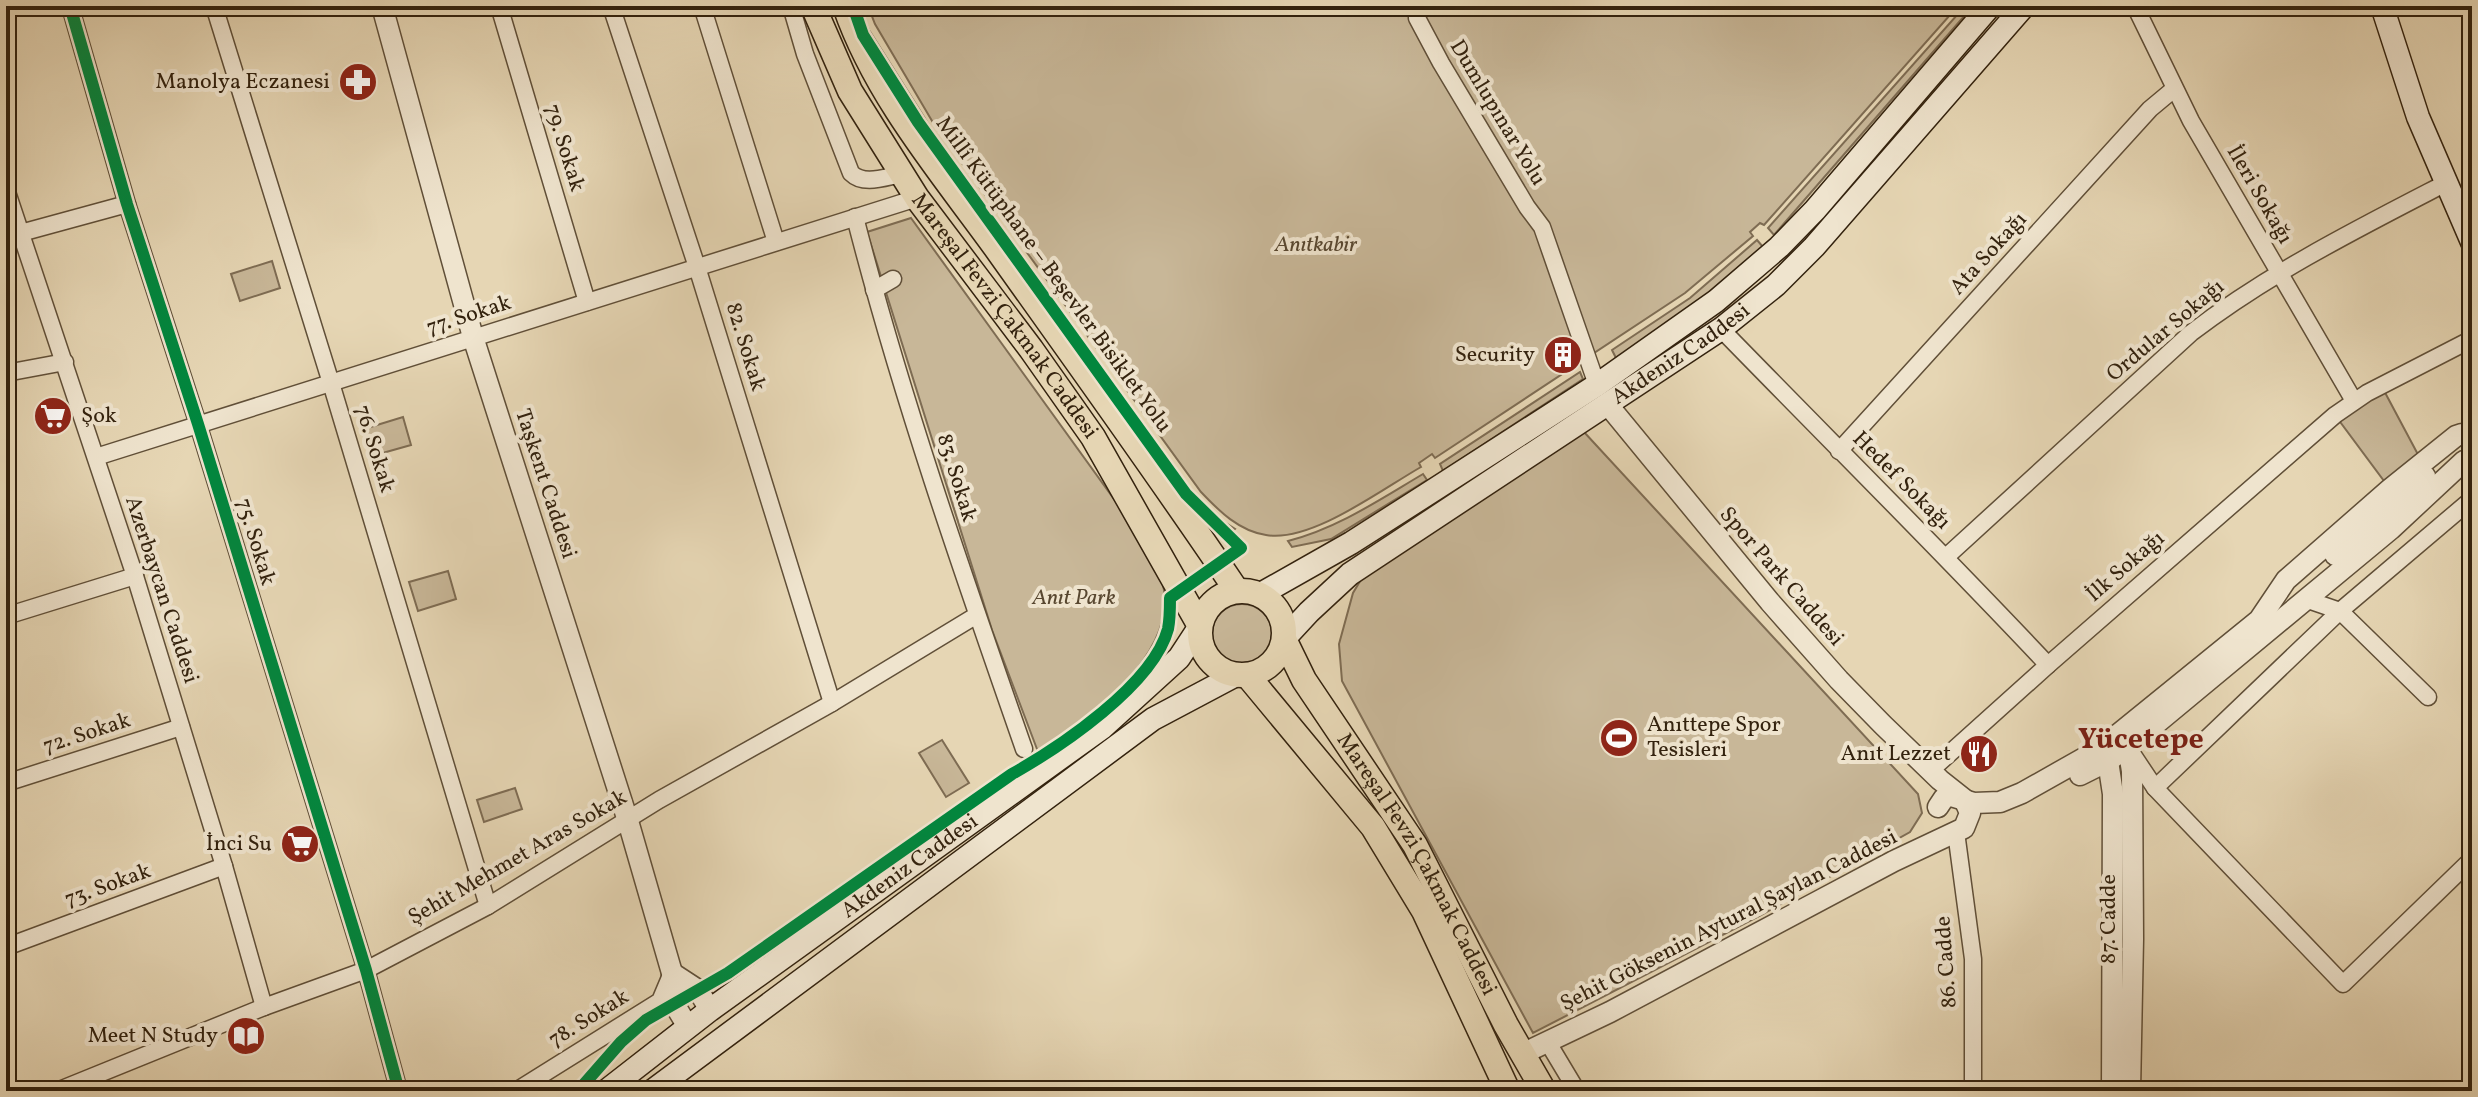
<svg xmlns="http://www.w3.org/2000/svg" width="2478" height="1097" font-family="Vollkorn,serif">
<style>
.green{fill:#c8b798;stroke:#7e6c53;stroke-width:2}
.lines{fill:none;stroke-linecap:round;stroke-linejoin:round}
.minor-casing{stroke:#604f38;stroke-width:19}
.tertiary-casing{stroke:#604f38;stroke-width:23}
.secondary-casing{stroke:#33220e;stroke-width:25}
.primary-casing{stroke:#33220e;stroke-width:27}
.minor{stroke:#efe4ce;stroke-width:16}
.tertiary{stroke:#efe4ce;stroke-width:20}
.secondary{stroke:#efe4ce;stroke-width:22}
.primary{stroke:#e6d6b4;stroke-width:24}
.cycleway-casing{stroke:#efe4ce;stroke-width:17}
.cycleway{stroke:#00873e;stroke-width:12}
.labels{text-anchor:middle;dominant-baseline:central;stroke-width:8;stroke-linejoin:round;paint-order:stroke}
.poi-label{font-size:22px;fill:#33220e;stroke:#efe4ce;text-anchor:end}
.street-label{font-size:22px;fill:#33220e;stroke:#efe4ce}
.park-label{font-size:22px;font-style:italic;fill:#584730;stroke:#efe4ce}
.district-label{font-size:30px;font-weight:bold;fill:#7a1f14;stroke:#efe4ce}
</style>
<rect width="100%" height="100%" fill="#e6d6b4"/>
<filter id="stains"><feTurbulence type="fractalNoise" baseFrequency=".0025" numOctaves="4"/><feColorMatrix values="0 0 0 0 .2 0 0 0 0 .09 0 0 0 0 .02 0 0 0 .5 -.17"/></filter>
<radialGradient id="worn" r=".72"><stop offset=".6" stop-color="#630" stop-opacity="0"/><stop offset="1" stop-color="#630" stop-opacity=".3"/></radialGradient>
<!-- green -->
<g class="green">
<path d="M855 6H859L869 30 931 128 1199 500 1218 518 1235 529 1231 533 1195 501 927 131 866 34Z"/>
<path d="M868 6H1958L1764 225 1760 223 1750 232 1753 236 1685 293 1435 458 1432 454 1419 463 1421 467C1382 489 1311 543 1266 535 1239 531 1219 511 1201 492L935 126 875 24Z"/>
<path d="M1965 6H1973L1774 235 1768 228Z"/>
<path d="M911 218 1132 524C1145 545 1160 566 1164 590 1175 656 1086 722 1040 757L992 630 867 232Z"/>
<path d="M1757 240 1763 247 1696 305 1616 358 1612 350 1690 298Z"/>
<path d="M272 261 280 288 240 301 231 274Z"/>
<path d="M1580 372 1583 379 1443 471 1440 464Z"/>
<path d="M2381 385 2422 462 2390 489 2335 415Z"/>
<path d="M403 417 411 445 372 456 364 429Z"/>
<path d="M1584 432 1918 794 1922 813 1910 832 1761 915 1533 1033 1342 681 1339 644 1353 593 1362 578Z"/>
<path d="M1423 474 1427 480 1331 539 1292 547 1288 541C1338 528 1379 500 1423 474Z"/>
<path d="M448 571 456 599 418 611 409 582Z"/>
<circle cx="1242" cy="634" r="30"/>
<path d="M942 740 969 783 946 797 919 753Z"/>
<path d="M515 788 522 809 484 822 477 800Z"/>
</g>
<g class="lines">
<!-- minor casing -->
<g class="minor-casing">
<g id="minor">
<path d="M70 6 127 204 198 424 366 970 399 1091"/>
<path d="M214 6 331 383 488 906"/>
<path d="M499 6 587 302"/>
<path d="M611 6 697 267 832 703"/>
<path d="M702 6 776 242"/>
<path d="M791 6 805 54 851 173C864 186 885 177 902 174"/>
<path d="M2135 6 2191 121 2354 401"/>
<path d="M1417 18 1441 63 1527 207 1542 227 1597 385"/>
<path d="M6 189 135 576 224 866 264 1007"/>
<path d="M855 217C901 397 963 574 1024 749"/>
<path d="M6 237 127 204"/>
<path d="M874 290 893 279"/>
<path d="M1721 329C1830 441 1941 551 2048 665"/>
<path d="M6 373 65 362"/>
<path d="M1839 451 2150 109 2174 89"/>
<path d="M96 457 917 198"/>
<path d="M1946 557 2191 333C2269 273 2359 228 2446 183"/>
<path d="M2305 599 2340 611 2428 697"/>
<path d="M6 616 135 576"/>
<path d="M2131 752 2155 788 2343 984 2472 859"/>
<path d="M1930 771 2048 665 2335 415 2367 393 2472 339"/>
<path d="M6 783 181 727"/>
<path d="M2155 788 2340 611 2472 499"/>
<path d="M1956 832 1973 959V1091"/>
<path d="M6 947 224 866"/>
<path d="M1547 1041 1577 1091"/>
<path d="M57 1091 264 1007 366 970 488 906 659 800 832 703 977 615"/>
<path d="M516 1091 660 1001 671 975"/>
</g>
</g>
<!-- tertiary casing -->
<g class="tertiary-casing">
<g id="tertiary">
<path d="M382 6 473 337 628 821 672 973 673 1002 688 1027"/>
<path d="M2335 555 2425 476"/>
<path d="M2121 738 2128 747 2132 771 2133 939 2130 1091"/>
<path d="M2103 753 2108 761 2113 794 2112 1091"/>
<path d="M2080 775 2108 761 2128 747 2391 529 2464 461"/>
<path d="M1938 807 1944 798 1951 796 1974 803 2000 802 2022 793 2100 749 2259 620 2286 580 2390 489 2456 436 2462 434 2472 437"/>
<path d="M672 973 698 990 710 1010"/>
<path d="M1524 1053 1610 1012 1894 861 1964 828 1970 813 1964 799 1940 780 1883 725 1839 680 1770 602 1608 405"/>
</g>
</g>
<!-- secondary casing -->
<g class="secondary-casing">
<g id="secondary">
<path d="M2382 6 2418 117 2472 242"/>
<path d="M1259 595 1351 543 1426 495 1597 385 1716 301 1779 247 1815 210 1990 6"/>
<path id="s1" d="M1284 639 1309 612 1350 574 1721 329 1776 285 1814 247 2024 6"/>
<path id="s2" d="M606 1091 710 1010 1102 728 1179 658 1200 626"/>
<path d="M652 1091 1153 719 1236 675"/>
</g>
</g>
<!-- primary casing -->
<g class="primary-casing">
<g id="primary">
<path id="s3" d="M813 6 850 91 917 198 1031 349 1093 437 1200 626"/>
<path d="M845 6C876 96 941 172 996 248 1077 362 1159 475 1237 591"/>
<circle cx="1242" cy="633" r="42"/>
<path id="s4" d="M1284 639 1304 680 1415 845 1506 1025 1544 1091"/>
<path d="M1247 675 1373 827 1424 911 1508 1091"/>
</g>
</g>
<!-- minor -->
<use href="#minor" class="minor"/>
<!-- tertiary -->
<use href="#tertiary" class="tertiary"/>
<!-- secondary -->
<use href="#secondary" class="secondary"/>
<!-- primary -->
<use href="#primary" class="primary"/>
<!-- cycleway casing -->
<g class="cycleway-casing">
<g id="cycleway">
<path d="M70 6 127 204 198 424 366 970 399 1091"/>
<path d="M578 1091 621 1042 646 1020 728 973 1012 774C1060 747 1153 685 1168 629 1170 619 1170 608 1170 598L1241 548 1186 494 918 122 863 35 853 6"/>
</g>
</g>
<!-- cycleway -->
<use href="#cycleway" class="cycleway"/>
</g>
<!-- icons -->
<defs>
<g id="pharmacy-disc" transform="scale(2)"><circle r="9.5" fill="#8f2418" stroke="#efe4ce"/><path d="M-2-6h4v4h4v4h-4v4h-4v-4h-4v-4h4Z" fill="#fff"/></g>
<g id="building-disc" transform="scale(2)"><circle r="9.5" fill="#8f2418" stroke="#efe4ce"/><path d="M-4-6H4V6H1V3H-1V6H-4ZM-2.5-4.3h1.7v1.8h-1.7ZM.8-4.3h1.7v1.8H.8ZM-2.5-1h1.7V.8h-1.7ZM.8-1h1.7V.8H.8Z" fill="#fff"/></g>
<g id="supermarket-disc" transform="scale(2)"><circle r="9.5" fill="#8f2418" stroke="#efe4ce"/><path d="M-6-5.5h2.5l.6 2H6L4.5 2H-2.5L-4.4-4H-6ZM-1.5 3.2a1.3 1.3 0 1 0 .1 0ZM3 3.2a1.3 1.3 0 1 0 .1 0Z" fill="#fff"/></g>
<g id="stadium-disc" transform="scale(2)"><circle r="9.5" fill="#8f2418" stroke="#efe4ce"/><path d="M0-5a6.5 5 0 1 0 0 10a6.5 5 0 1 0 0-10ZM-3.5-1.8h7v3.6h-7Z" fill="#fff"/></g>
<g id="restaurant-disc" transform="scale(2)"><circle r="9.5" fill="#8f2418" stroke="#efe4ce"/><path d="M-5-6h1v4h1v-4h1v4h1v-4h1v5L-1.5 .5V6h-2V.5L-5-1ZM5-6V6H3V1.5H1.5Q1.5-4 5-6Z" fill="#fff"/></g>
<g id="library-disc" transform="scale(2)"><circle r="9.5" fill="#8f2418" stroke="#efe4ce"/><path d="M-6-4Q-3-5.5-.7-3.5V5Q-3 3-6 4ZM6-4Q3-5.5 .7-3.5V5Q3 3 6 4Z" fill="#fff"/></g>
</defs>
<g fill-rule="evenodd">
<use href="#pharmacy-disc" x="358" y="82"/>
<use href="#building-disc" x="1563" y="355"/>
<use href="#supermarket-disc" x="53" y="416"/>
<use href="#stadium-disc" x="1619" y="738"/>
<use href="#restaurant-disc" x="1979" y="754"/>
<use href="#supermarket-disc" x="300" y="844"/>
<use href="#library-disc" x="246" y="1036"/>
</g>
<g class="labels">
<!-- poi labels -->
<g class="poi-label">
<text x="330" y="82">Manolya Eczanesi</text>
<text x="1535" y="355">Security</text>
<text x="81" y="416" text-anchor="start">Şok</text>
<text x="1647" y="725" text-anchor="start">Anıttepe Spor<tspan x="1647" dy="25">Tesisleri</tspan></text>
<text x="1951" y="754">Anıt Lezzet</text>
<text x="272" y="844">İnci Su</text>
<text x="218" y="1036">Meet N Study</text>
</g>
<!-- street labels -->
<g class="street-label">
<text transform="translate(1497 113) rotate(59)">Dumlupınar Yolu</text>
<text transform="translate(564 148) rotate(73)">79. Sokak</text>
<text transform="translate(2259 195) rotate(60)">İleri Sokağı</text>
<text transform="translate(1989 254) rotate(-48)">Ata Sokağı</text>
<text transform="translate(1053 275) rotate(54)">Millî Kütüphane – Beşevler Bisiklet Yolu</text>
<text transform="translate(469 316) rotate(-18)">77. Sokak</text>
<text stroke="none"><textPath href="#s3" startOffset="366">Mareşal Fevzi Çakmak Caddesi</textPath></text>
<text transform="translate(2166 331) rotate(-40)">Ordular Sokağı</text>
<text transform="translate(745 347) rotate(73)">82. Sokak</text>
<text stroke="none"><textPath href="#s1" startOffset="490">Akdeniz Caddesi</textPath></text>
<text transform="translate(374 449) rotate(73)">76. Sokak</text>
<text transform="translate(956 478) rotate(73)">83. Sokak</text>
<text transform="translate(1901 481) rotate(45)">Hedef Sokağı</text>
<text transform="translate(545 484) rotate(72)">Taşkent Caddesi</text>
<text transform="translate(255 542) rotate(73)">75. Sokak</text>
<text transform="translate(2126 567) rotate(-41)">İlk Sokağı</text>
<text transform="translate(1781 577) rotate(49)">Spor Park Caddesi</text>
<text transform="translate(161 590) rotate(72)">Azerbaycan Caddesi</text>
<text transform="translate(87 734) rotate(-18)">72. Sokak</text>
<text transform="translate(518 858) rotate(-30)">Şehit Mehmet Aras Sokak</text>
<text stroke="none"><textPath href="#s4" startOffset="262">Mareşal Fevzi Çakmak Caddesi</textPath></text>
<text stroke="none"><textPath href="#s2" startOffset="378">Akdeniz Caddesi</textPath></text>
<text transform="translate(108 886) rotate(-20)">73. Sokak</text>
<text transform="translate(2109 919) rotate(-90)">87. Cadde</text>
<text transform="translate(1729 921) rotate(-27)">Şehit Göksenin Aytural Şaylan Caddesi</text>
<text transform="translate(1947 962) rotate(-94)">86. Cadde</text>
<text transform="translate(589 1019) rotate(-32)">78. Sokak</text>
</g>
<!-- park labels -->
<g class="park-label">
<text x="1316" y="245">Anıtkabir</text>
<text x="1074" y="598">Anıt Park</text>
</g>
<!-- district labels -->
<g class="district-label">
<text x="2141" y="740">Yücetepe</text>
</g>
</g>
<!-- margin -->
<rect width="2478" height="1097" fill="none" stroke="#e6d6b4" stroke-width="32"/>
<rect x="8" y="8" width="2462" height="1081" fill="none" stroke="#33220e" stroke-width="4"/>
<rect x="16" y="16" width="2446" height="1065" fill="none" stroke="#33220e" stroke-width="2"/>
<rect width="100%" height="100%" filter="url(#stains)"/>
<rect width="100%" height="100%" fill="url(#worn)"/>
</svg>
